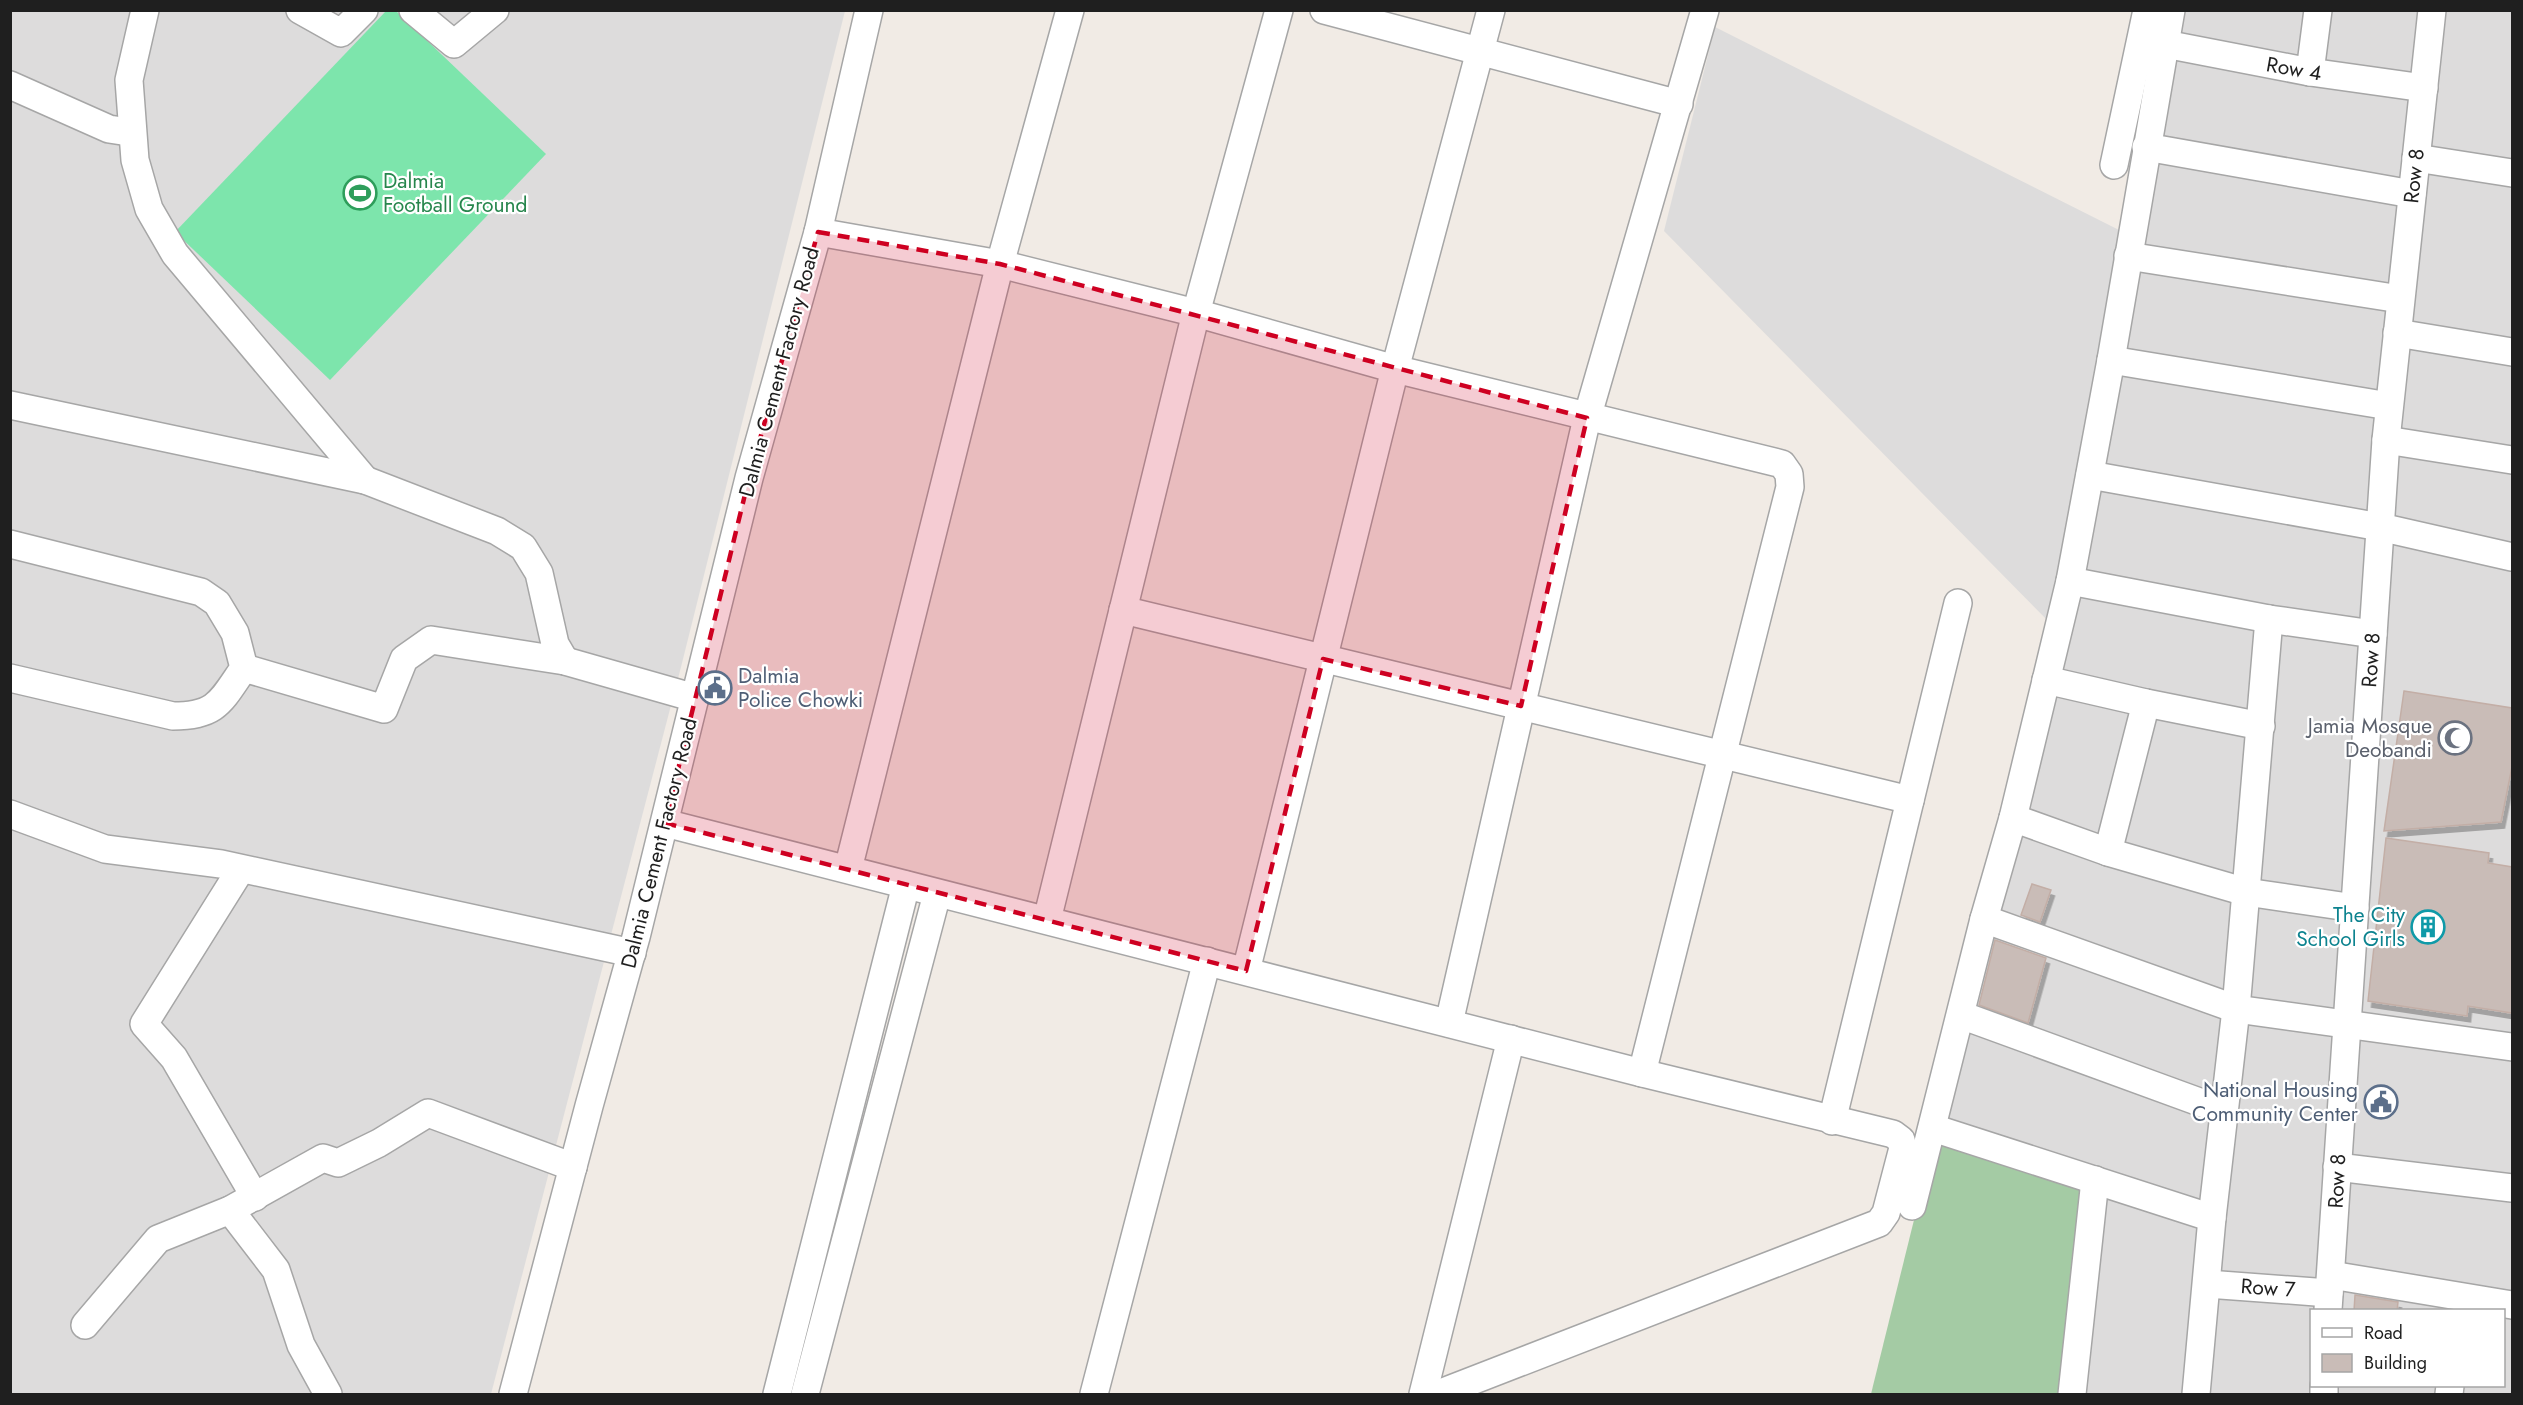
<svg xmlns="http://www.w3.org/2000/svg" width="2523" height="1405" font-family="Jost,sans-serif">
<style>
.residential{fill:#dddcdc;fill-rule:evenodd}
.cemetery{fill:#a4cba4}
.pitch{fill:#7de5ac}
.building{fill:#c9bcb7;stroke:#c3aea6;stroke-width:1.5;filter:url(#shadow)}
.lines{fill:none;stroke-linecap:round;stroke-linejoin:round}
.minor-casing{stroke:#a6a6a6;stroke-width:30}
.minor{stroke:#fff;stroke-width:27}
.marked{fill:#ce0021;fill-opacity:0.2;stroke:#ce0021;stroke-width:4.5;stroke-dasharray:12 8;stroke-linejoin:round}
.labels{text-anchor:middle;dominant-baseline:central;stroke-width:4.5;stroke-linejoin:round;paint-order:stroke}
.street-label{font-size:21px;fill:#1f1f1f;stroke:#fff}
.leisure-label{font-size:21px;fill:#27864d;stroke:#fff;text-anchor:start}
.service-label{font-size:21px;fill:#4e5e75;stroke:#fff;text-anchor:start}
.worship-label{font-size:21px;fill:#5b616d;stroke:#fff;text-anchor:end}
.culture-label{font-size:21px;fill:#0d838f;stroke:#fff;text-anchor:end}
</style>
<defs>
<filter id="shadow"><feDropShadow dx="3.5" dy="6" stdDeviation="0" flood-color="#0004"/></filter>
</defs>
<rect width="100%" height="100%" fill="#f1ebe5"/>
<!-- residential -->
<g class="residential">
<path d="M10 11H845L681 667 491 1394H11Z"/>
<path d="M2158 11H2512V1394H2069L2090 1185 1920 1132 2049 622 1664 231 1715 27 2119 230ZM2312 1310H2504V1386H2312Z"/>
</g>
<!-- cemetery -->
<path class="cemetery" d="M1933 1143 2082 1190 2059 1394H1871Z"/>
<!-- pitch -->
<path class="pitch" d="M386 11H396L546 154 330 380 175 232Z"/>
<!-- building -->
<g class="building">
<path d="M2404 691 2512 708V767L2501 822 2384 831Z"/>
<path d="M2386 838 2489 853 2488 863 2512 867V1013L2468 1006 2467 1016 2368 1001Z"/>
<path d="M2032 884 2051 890 2040 922 2021 915Z"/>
<path d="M1995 940 2046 958 2028 1023 1979 1005Z"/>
<path d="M2355 1295 2398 1302 2397 1311H2354Z"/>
</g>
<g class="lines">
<!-- minor casing -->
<g class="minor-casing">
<g id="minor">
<path d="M145 10 129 80 135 160 149 209 175 254 365 480"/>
<path d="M300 10 341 33 364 10"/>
<path d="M413 10 454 44 495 10"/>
<path d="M1324 10 1679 104"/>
<path d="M2165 44 2310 72 2424 88"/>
<path d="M2310 72 2318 10"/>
<path d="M10 85 109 129 122 131 132 129"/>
<path d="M2146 147 2412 194"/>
<path d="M2416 158 2512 173"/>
<path d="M2114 165 2147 10"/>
<path d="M818 232 1000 264 1196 313 1395 369 1782 464 1789 474 1790 487 1642 1073"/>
<path d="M2128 256 2400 299"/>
<path d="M2397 333 2512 352"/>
<path d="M2111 360 2389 406"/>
<path d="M10 405 365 480 497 531 523 547 539 573 555 644 565 661"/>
<path d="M2386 440 2512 460"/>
<path d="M2090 475 2380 527 2512 557"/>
<path d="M10 544 201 592 217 603 235 633 244 668C221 701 217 716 173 716L10 678"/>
<path d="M2070 581 2269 619 2373 634"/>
<path d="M1123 610 1910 800"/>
<path d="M244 668 384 709 404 659 431 640 565 661 695 698"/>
<path d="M2046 680 2146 703 2261 726"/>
<path d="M10 814 105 849 221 864 632 953"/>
<path d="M2013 818 2108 852 2246 892 2355 908"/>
<path d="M665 823 1642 1073 1893 1134 1901 1140 1903 1148 1886 1213 1879 1223 1438 1394"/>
<path d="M2108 852 2146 703"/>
<path d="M241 869 144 1024 174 1058 255 1197"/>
<path d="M848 869 1000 264 1070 10"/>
<path d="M1984 919 2236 1009 2512 1047"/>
<path d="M1047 920 1196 313 1279 10"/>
<path d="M1246 971 1395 369 1491 10"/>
<path d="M1961 1015 2224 1111"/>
<path d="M1449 1023 1587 418 1705 10"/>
<path d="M1832 1121 1958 603"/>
<path d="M1933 1128 2212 1218"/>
<path d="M2337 1167 2512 1188"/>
<path d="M1912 1206 1984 919 2013 818 2070 581 2111 360 2171 10"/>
<path d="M230 1210 276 1270 301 1345 328 1394"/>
<path d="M2331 1275 2512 1305"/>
<path d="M2207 1284 2329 1293"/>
<path d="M2328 1310 2386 440 2432 10"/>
<path d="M85 1325 158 1239 230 1210 323 1158 338 1163 379 1143 428 1113 573 1167"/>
<path d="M513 1394 589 1106 636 937 749 478 818 232 869 10"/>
<path d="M777 1394 906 885"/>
<path d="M805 1394 937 894"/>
<path d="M1094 1394 1207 961"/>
<path d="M1423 1394 1511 1039"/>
<path d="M2072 1394 2095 1180"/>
<path d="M2196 1394 2212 1218 2236 1009 2269 619"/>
<path d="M2324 1394V1386"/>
<path d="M2449 1394 2450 1386"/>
</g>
</g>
<!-- minor -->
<use href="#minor" class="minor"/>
</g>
<!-- marked area -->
<path class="marked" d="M818 232 1000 264 1587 418 1521 706 1323 659 1246 971 665 823 749 478Z"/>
<!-- icons -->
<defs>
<g id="stadium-ring" transform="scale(1.725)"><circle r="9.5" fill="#fff" stroke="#2e9e5b" stroke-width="1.5"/><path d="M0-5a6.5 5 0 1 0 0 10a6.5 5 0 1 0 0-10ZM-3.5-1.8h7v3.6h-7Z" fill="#2e9e5b"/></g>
<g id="civic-ring" transform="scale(1.725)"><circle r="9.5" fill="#fff" stroke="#5c6f8a" stroke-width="1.5"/><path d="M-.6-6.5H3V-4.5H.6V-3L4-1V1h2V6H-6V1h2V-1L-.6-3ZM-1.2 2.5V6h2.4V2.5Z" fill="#5c6f8a"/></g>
<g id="mosque-ring" transform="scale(1.725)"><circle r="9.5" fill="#fff" stroke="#6b7280" stroke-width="1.5"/><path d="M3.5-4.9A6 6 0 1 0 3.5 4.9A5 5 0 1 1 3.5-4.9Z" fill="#6b7280"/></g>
<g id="building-ring" transform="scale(1.725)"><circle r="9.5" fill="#fff" stroke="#0f9aa8" stroke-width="1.5"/><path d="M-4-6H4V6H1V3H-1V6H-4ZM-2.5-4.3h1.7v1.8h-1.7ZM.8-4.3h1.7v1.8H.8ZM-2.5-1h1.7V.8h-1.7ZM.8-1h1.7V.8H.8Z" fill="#0f9aa8"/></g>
</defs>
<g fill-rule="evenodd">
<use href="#stadium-ring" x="360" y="193"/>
<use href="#civic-ring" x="715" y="688"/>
<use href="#mosque-ring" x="2455" y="738"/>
<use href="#building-ring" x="2428" y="927"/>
<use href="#civic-ring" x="2381" y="1102"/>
</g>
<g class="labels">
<!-- street labels -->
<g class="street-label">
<text transform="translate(2294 69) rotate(10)">Row 4</text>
<text transform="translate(2414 176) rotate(-84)">Row 8</text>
<text transform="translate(779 372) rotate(-75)">Dalmia Cement Factory Road</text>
<text transform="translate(2371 660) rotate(-86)">Row 8</text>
<text transform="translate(659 843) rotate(-76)">Dalmia Cement Factory Road</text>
<text transform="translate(2337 1181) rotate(-87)">Row 8</text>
<text transform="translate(2268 1288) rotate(4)">Row 7</text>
</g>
<!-- leisure labels -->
<g class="leisure-label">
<text x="383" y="181">Dalmia<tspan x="383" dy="24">Football Ground</tspan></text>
</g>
<!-- service labels -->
<g class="service-label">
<text x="738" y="676">Dalmia<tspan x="738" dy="24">Police Chowki</tspan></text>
<text x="2358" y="1090" text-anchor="end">National Housing<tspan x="2358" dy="24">Community Center</tspan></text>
</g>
<!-- worship labels -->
<g class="worship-label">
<text x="2432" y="726">Jamia Mosque<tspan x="2432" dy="24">Deobandi</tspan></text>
</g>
<!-- culture labels -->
<g class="culture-label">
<text x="2405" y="915">The City<tspan x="2405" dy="24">School Girls</tspan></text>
</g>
</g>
<!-- border -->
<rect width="2523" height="1405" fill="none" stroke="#1f1f1f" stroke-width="24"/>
<!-- legend -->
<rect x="2310" y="1309" width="195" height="78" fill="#ffffff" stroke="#a5a5a5" stroke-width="1.5"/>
<rect x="2322" y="1328" width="30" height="9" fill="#ffffff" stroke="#a5a5a5" stroke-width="1.5"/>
<text x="2364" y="1339" font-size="18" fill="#1f1f1f">Road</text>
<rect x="2322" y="1354" width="30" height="18" fill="#c9bcb7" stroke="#a5a5a5" stroke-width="1.5"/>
<text x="2364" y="1369" font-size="18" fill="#1f1f1f">Building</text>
</svg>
